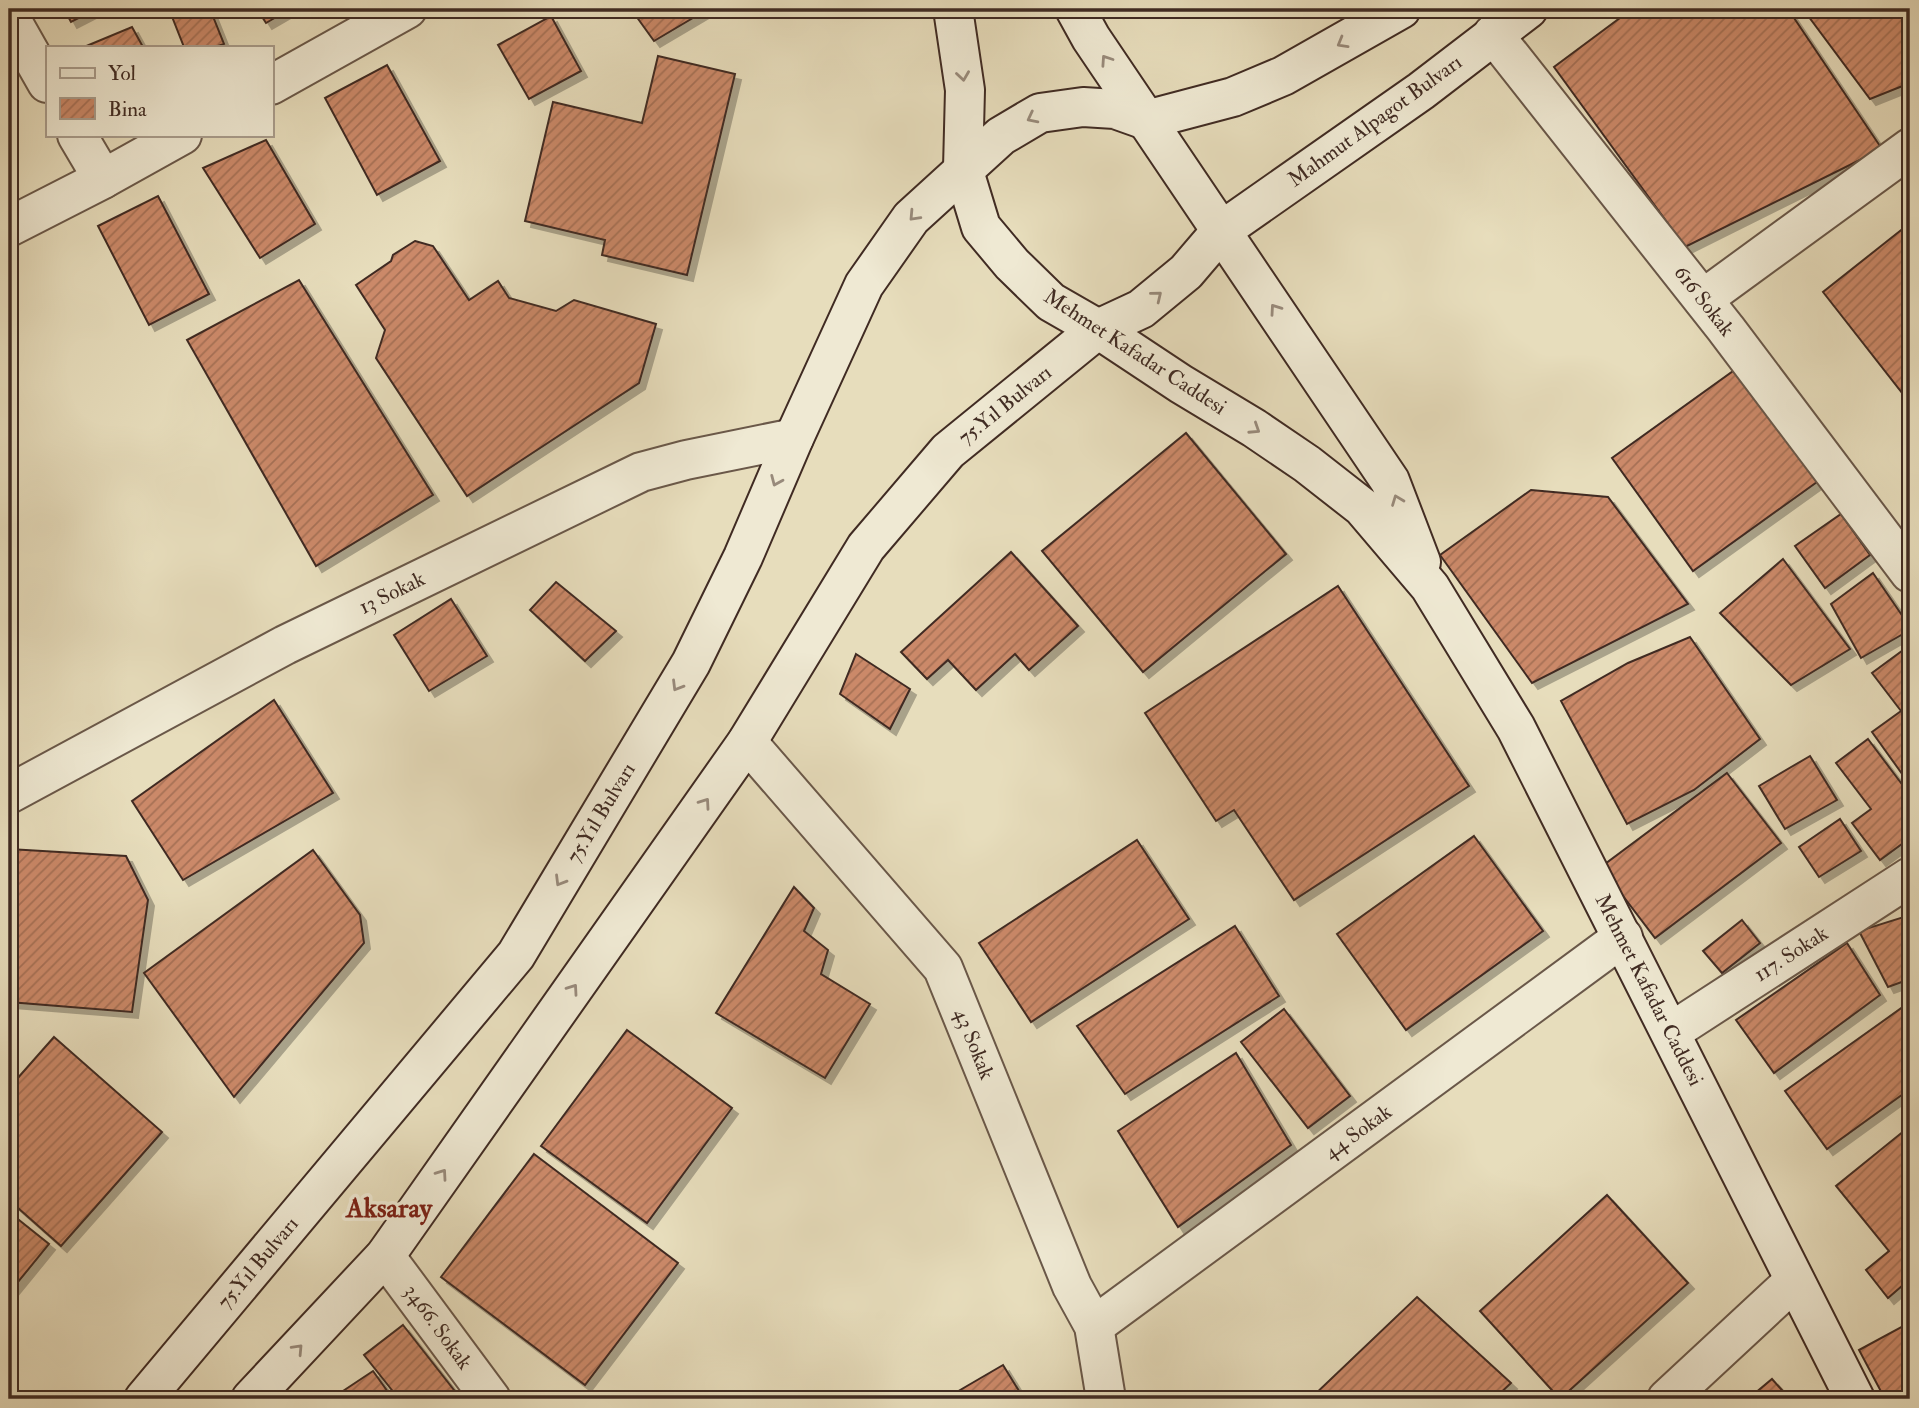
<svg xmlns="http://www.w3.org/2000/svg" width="1919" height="1408" font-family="'IM FELL Double Pica',serif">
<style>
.building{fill:url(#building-hatch);stroke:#402b23;stroke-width:2;filter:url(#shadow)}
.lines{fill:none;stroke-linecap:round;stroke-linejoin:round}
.street-casing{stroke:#6a5849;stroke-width:42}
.secondary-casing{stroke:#402b23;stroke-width:42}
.street{stroke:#efe9d3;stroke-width:38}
.secondary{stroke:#efe9d3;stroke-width:38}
.oneway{stroke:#988a7b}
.labels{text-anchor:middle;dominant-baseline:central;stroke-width:7;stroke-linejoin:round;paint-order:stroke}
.street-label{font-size:21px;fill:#402b23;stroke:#efe9d3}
.district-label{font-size:28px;font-weight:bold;fill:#7a1f14;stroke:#efe9d3}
</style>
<defs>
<pattern id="building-hatch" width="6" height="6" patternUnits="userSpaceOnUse" patternTransform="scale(1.75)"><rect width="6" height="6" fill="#cb8969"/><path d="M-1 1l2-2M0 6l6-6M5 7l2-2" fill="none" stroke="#a67056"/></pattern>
<filter id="shadow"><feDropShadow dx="6" dy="6" stdDeviation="0" flood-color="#0004"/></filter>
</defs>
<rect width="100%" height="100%" fill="#e7ddbc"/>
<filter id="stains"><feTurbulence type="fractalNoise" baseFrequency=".00286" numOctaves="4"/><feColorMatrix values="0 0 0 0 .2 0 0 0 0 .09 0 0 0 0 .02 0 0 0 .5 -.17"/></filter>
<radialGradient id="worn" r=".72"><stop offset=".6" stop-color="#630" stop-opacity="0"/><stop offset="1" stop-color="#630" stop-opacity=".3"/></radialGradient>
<!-- building -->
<g class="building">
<path d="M64 9H96L71 22Z"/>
<path d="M169 9H210L224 44 215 47H184Z"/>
<path d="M257 9H290L266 23Z"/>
<path d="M631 9H708L654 41Z"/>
<path d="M1632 9H1788L1882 149 1685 247 1554 67Z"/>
<path d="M1803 9H1910V83L1870 99Z"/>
<path d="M551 16 581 71 529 99 498 45Z"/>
<path d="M132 27 143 47H84Z"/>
<path d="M658 56 735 74 687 275 602 255 605 240 525 221 553 102 642 123Z"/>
<path d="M387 65 440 161 377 195 325 98Z"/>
<path d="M266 140 315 224 260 258 203 168Z"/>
<path d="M158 196 209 294 149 325 98 226Z"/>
<path d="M1910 223V403L1823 292Z"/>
<path d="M415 241 433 246 469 300 498 281 509 298 556 311 574 300 656 324 639 383 467 496 376 358 385 330 356 285 391 261 393 255Z"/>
<path d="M299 280 433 495 316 566 187 340Z"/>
<path d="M1736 369 1817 482 1693 571 1612 458Z"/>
<path d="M1186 433 1286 554 1143 672 1042 551Z"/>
<path d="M1531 490 1608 497 1688 604 1532 683 1440 555Z"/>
<path d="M1841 514 1870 555 1825 588 1795 546Z"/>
<path d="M1011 552 1078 626 1029 670 1015 654 976 690 948 660 927 679 901 652Z"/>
<path d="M1783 559 1850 649 1791 685 1720 613Z"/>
<path d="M1873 573 1910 627V630L1861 658 1831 604Z"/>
<path d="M556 582 616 631 585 661 530 610Z"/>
<path d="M1338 586 1469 786 1294 900 1234 810 1216 821 1145 713Z"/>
<path d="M451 599 487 656 429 691 394 635Z"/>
<path d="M1690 637 1760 739 1694 790 1627 824 1561 701 1628 663Z"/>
<path d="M1910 645V785L1872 732 1901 711 1872 673Z"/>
<path d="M856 654 910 689 890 729 840 694Z"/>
<path d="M274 700 333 793 183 880 132 801Z"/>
<path d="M1868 739 1910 795V838L1880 860 1852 823 1871 809 1836 763Z"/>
<path d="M1810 756 1837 800 1785 829 1759 786Z"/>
<path d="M1727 773 1781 843 1655 938 1601 867Z"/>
<path d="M1840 819 1861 851 1819 877 1799 847Z"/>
<path d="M1474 836 1543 931 1406 1030 1337 934Z"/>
<path d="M1137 840 1189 919 1031 1022 979 943Z"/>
<path d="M9 849 126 856 148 900 132 1012 9 1002Z"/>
<path d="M313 850 360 915 364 943 234 1097 144 973Z"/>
<path d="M794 887 814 908 804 931 828 950 821 974 870 1004 825 1078 716 1013Z"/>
<path d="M1910 915V979L1888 987 1859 931Z"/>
<path d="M1742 920 1760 943 1722 973 1703 951Z"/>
<path d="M1235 926 1279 996 1125 1094 1077 1026Z"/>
<path d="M1847 943 1880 995 1774 1073 1736 1020Z"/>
<path d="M1907 1004 1910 1008V1089L1827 1149 1785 1091Z"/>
<path d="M1284 1009 1350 1096 1308 1128 1241 1042Z"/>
<path d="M627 1030 732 1108 647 1223 541 1146Z"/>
<path d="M54 1037 162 1132 61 1246 9 1200V1088Z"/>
<path d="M1236 1053 1291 1145 1178 1227 1118 1131Z"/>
<path d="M1910 1126V1279L1888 1298 1866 1270 1889 1251 1836 1186Z"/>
<path d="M534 1154 678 1263 585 1385 441 1277Z"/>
<path d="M1607 1195 1688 1283 1560 1399 1480 1311Z"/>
<path d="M9 1212 49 1244 9 1293Z"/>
<path d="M1417 1297 1511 1383 1494 1399H1310Z"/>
<path d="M403 1325 461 1399H399L364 1355Z"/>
<path d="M1905 1325 1910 1334V1399H1885L1859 1350Z"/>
<path d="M1003 1365 1024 1399H959L955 1393Z"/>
<path d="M373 1371 393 1399H331Z"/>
<path d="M1772 1379 1790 1399H1748Z"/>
</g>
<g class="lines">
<!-- street casing -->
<g class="street-casing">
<g id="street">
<path d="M9 16 47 83"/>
<path d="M1493 34 1726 329 1910 573"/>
<path d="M271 85 407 9"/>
<path d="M77 135 103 179"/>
<path d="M9 227 103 179 182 135"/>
<path d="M1703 299 1910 148"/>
<path d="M747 742 943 968 1072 1286 1094 1326 1106 1399"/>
<path d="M9 794 285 645 641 472 686 460 794 438"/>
<path d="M1671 1032 1910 877"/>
<path d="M385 1256 491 1399"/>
<path d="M1094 1326 1623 937"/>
<path d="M1667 1399 1794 1281"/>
</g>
</g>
<!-- secondary casing -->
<g class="secondary-casing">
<g id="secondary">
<path d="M953 9 965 90 963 168 981 227 1012 264 1051 302 1098 329 1181 384 1254 428 1307 464 1362 507 1430 587 1516 728 1855 1399"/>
<path d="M1075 9 1091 38 1390 481 1421 562"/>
<path d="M144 1399 516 955 691 663 743 557 794 438 864 285 911 218 1001 136 1040 113 1083 107 1115 109 1146 120 1233 97 1283 76 1401 9"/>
<path d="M251 1399 385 1256 747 742 866 547 948 451 1098 329 1141 309 1186 272 1221 231 1421 91 1528 9"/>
</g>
</g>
<!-- street -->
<use href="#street" class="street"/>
<!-- secondary -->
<use href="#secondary" class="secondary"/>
</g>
<!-- one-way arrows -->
<defs><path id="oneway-chevron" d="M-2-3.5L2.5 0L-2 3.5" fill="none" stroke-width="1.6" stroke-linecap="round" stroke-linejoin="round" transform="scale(1.75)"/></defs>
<g class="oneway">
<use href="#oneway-chevron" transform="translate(1342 43) rotate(150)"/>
<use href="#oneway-chevron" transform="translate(1106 60) rotate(-124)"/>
<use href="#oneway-chevron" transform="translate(963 76) rotate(82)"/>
<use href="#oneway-chevron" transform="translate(1032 118) rotate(153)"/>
<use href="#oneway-chevron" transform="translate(914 216) rotate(133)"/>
<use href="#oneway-chevron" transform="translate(1157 296) rotate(-39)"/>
<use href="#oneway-chevron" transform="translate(1275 309) rotate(-125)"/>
<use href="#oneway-chevron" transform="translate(1255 429) rotate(33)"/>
<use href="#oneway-chevron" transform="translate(776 481) rotate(113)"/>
<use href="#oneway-chevron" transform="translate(1397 500) rotate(-111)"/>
<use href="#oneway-chevron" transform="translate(677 686) rotate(121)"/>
<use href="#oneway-chevron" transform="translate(705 803) rotate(-55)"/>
<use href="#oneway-chevron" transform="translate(560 881) rotate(121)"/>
<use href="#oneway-chevron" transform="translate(573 989) rotate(-55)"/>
<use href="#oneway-chevron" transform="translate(442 1174) rotate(-55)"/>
<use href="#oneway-chevron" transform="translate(298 1349) rotate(-47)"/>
</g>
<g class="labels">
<!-- street labels -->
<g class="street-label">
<text transform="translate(1375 121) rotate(-36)">Mahmut Alpagot Bulvarı</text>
<text transform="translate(1704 301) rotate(52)">616 Sokak</text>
<text transform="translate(1135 352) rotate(33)">Mehmet Kafadar Caddesi</text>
<text transform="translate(1005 405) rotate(-39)">75.Yıl Bulvarı</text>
<text transform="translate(392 593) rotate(-26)">13 Sokak</text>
<text transform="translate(601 813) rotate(-59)">75.Yıl Bulvarı</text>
<text transform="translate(1791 954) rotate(-33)">117. Sokak</text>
<text transform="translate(1649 990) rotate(63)">Mehmet Kafadar Caddesi</text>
<text transform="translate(974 1044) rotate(68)">43 Sokak</text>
<text transform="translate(1358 1132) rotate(-36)">44 Sokak</text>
<text transform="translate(258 1263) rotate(-50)">75.Yıl Bulvarı</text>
<text transform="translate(438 1327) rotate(54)">3466. Sokak</text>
</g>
<!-- district labels -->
<g class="district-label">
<text x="389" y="1208">Aksaray</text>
</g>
</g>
<!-- margin -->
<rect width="1919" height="1408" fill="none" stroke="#e7ddbc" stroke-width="35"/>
<rect x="10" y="10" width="1898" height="1387" fill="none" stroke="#402b23" stroke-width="3.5"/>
<rect x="18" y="18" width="1884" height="1373" fill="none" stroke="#402b23" stroke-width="2"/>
<!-- legend -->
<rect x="46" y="46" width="228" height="91" fill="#efe9d3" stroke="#a99d8d" stroke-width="2"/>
<rect x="60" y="68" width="35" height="10" fill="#efe9d3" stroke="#a99d8d" stroke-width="2"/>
<text x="108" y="80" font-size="21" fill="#402b23">Yol</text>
<rect x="60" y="98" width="35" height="21" fill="url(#building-hatch)" stroke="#a99d8d" stroke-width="2"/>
<text x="108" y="116" font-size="21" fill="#402b23">Bina</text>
<rect width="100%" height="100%" filter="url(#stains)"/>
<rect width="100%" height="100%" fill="url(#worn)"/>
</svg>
